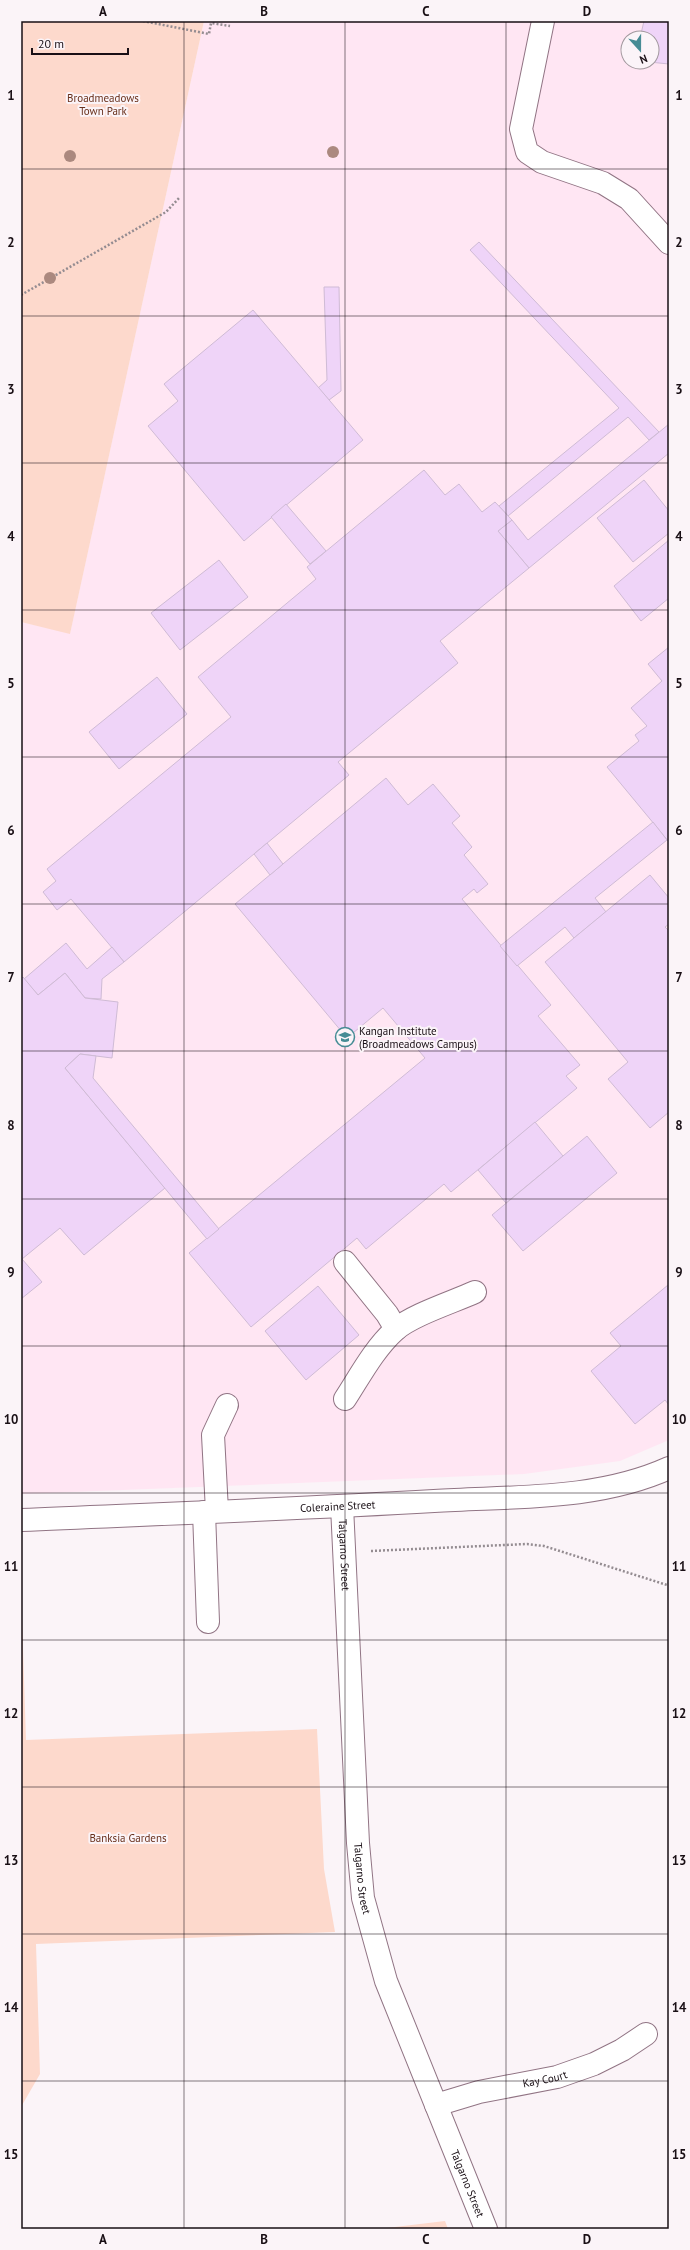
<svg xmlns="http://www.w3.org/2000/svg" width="690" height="2250" font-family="'PT Sans',sans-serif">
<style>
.built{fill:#ffe6f3;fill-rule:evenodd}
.green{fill:#fdd9cc}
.building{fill:#efd4f8;stroke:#cfbbd5}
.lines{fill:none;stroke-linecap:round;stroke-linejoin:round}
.minor-casing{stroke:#917484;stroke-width:24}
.path{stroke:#948c91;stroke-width:2.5;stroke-dasharray:2 2;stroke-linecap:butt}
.minor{stroke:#fff;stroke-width:22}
.tree{fill:#ab897f}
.grid{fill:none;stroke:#190f15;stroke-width:1;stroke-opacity:0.55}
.labels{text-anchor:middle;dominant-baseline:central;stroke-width:4;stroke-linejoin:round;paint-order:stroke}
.park-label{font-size:11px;fill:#69311c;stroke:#fbf4f8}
.poi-label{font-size:11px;fill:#190f15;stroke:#fbf4f8;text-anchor:start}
.street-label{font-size:11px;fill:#190f15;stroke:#fbf4f8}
.neatline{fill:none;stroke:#190f15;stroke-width:1.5}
.grid-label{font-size:13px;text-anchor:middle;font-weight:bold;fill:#190f15}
</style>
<rect width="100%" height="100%" fill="#fbf4f8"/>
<!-- built -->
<path class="built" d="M204 21H669V1440L620 1461 524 1474 21 1494V622L70 633ZM628 38H652V62H628Z"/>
<!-- green -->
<g class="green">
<path d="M21 21H204L70 634 21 622Z"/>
<path d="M21 1588 26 1740 317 1729 324 1869 335 1932 36 1944 40 2074 21 2107Z"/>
<path d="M445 2221 448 2229H378Z"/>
</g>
<!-- building -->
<g class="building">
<path d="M644 21H669V64L649 62H652V38H640Z"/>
<path d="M479 242 659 432 649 440 628 417 508 516 499 506 619 408 470 250Z"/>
<path d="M324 287H339L341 391 329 400 318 388 327 380Z"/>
<path d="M253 310 363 440 244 541 148 426 178 401 164 384Z"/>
<path d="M669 424V453L529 568 498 531 512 520 528 540Z"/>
<path d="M424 470 445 495 459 484 482 512 495 502 512 520 498 531 529 568 440 641 458 663 338 762 349 775 124 962 71 899 57 910 43 892 56 881 47 869 231 717 198 677 316 579 307 567Z"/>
<path d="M644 480 669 511V533L633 562 597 518Z"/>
<path d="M286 504 326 551 310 564 271 517Z"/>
<path d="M669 540V598L641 621 614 586Z"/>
<path d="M219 560 248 597 180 650 151 613Z"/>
<path d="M669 647V842L607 767 639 741 635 735 647 726 631 708 662 681 648 664Z"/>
<path d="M157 677 187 714 119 769 89 732Z"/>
<path d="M386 778 408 805 433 784 460 816 452 823 472 847 464 855 488 884 477 893 474 889 462 899 551 1005 538 1016 580 1065 566 1076 577 1088 451 1192 444 1184 366 1249 357 1238 251 1327 189 1253 425 1058 383 1008 347 1038 235 904Z"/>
<path d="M653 822 667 840 595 898 606 912 574 938 565 927 517 966 500 946Z"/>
<path d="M267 843 283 864 270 875 254 854Z"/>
<path d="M650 875 669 898V924L665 927 669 931V1112L650 1128 608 1079 628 1062 545 962Z"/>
<path d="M66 943 87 969 112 947 124 962 102 979 101 999 85 998 65 973 38 995 24 979Z"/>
<path d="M65 973 85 998 118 1002 112 1058 80 1054 65 1068 165 1188 84 1255 60 1228 22 1259 42 1282 21 1299V979L23 977 38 995Z"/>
<path d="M80 1054 96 1056 93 1078 219 1229 207 1239 65 1068Z"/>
<path d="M535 1122 563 1156 506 1203 478 1170Z"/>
<path d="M587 1136 617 1173 523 1251 492 1215Z"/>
<path d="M668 1285 669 1405 665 1400 635 1424 591 1371 621 1346 610 1333Z"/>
<path d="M318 1286 359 1335 306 1380 265 1331Z"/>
</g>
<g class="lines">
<!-- minor casing -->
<g class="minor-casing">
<g id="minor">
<path d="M543 21 521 129 527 152 542 162 603 183 629 199 669 243"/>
<path d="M345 1262 387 1314 396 1329"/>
<path d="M345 1399C360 1376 374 1349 395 1330 412 1315 453 1302 475 1292"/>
<path id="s1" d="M342 1506 358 1843 363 1898 386 1981 486 2229"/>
<path d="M217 1511 213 1435 227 1405"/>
<path d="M204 1512 208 1622"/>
<path id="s2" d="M21 1520C159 1514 296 1509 434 1501 512 1496 596 1501 669 1468"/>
<path id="s3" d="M436 2105 479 2092 557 2077 594 2064 622 2050 646 2034"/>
</g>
</g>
<!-- path -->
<g class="path">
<path d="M143 21 209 34 211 23 230 26"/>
<path d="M21 295 166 212 180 197"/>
<path d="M371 1551 527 1544 544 1546 667 1585 669 1583"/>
</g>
<!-- minor -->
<use href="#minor" class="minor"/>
</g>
<!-- trees -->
<g class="tree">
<circle cx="333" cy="152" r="6"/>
<circle cx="70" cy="156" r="6"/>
<circle cx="50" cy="278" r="6"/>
</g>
<!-- grid -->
<path class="grid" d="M184 21V2229M345 21V2229M506 21V2229M21 169H669M21 316H669M21 463H669M21 610H669M21 757H669M21 904H669M21 1051H669M21 1199H669M21 1346H669M21 1493H669M21 1640H669M21 1787H669M21 1934H669M21 2081H669"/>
<!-- icons -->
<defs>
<g id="university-ring" transform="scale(1)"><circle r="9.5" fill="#fbf4f8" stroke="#468c95" stroke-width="1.5"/><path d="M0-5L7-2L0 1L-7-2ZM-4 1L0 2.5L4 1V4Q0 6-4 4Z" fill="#468c95"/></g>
</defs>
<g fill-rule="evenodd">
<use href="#university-ring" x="345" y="1037"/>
</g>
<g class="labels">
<!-- park labels -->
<g class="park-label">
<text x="103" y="98">Broadmeadows<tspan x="103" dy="13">Town Park</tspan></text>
<text x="128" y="1838">Banksia Gardens</text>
</g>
<!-- poi labels -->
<g class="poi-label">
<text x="359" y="1031">Kangan Institute<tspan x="359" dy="13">(Broadmeadows Campus)</tspan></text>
</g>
<!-- street labels -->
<g class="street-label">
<text stroke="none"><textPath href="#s2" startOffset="317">Coleraine Street</textPath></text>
<text stroke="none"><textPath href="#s1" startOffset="49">Talgarno Street</textPath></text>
<text stroke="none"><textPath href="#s1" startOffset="373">Talgarno Street</textPath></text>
<text stroke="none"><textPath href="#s3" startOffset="112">Kay Court</textPath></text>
<text stroke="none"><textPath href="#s1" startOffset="697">Talgarno Street</textPath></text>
</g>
</g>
<!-- border -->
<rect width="690" height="2250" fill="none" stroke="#fbf4f8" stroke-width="44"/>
<!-- north arrow -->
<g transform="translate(640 50) rotate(159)"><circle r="19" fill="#fbf4f8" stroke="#a1989d"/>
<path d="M0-3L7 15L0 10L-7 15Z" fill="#468c95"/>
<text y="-6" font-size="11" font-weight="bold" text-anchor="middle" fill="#190f15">N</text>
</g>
<!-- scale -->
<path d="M32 48v6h96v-6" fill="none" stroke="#190f15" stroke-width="2"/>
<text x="38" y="48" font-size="12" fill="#190f15" stroke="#fbf4f8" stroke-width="3" paint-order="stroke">20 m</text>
<rect x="22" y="22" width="646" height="2206" class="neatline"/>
<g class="grid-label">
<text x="103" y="16">A</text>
<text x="264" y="16">B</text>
<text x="426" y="16">C</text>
<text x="587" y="16">D</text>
<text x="11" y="100">1</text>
<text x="679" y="100">1</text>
<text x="11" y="247">2</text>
<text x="679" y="247">2</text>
<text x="11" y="394">3</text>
<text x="679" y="394">3</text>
<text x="11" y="541">4</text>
<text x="679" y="541">4</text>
<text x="11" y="688">5</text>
<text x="679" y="688">5</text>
<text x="11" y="835">6</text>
<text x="679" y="835">6</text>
<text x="11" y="982">7</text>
<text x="679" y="982">7</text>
<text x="11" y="1130">8</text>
<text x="679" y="1130">8</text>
<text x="11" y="1277">9</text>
<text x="679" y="1277">9</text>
<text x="11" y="1424">10</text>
<text x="679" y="1424">10</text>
<text x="11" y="1571">11</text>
<text x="679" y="1571">11</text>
<text x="11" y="1718">12</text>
<text x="679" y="1718">12</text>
<text x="11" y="1865">13</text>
<text x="679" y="1865">13</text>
<text x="11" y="2012">14</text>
<text x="679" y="2012">14</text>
<text x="11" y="2159">15</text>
<text x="679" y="2159">15</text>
<text x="103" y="2244">A</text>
<text x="264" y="2244">B</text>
<text x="426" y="2244">C</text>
<text x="587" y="2244">D</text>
</g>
</svg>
